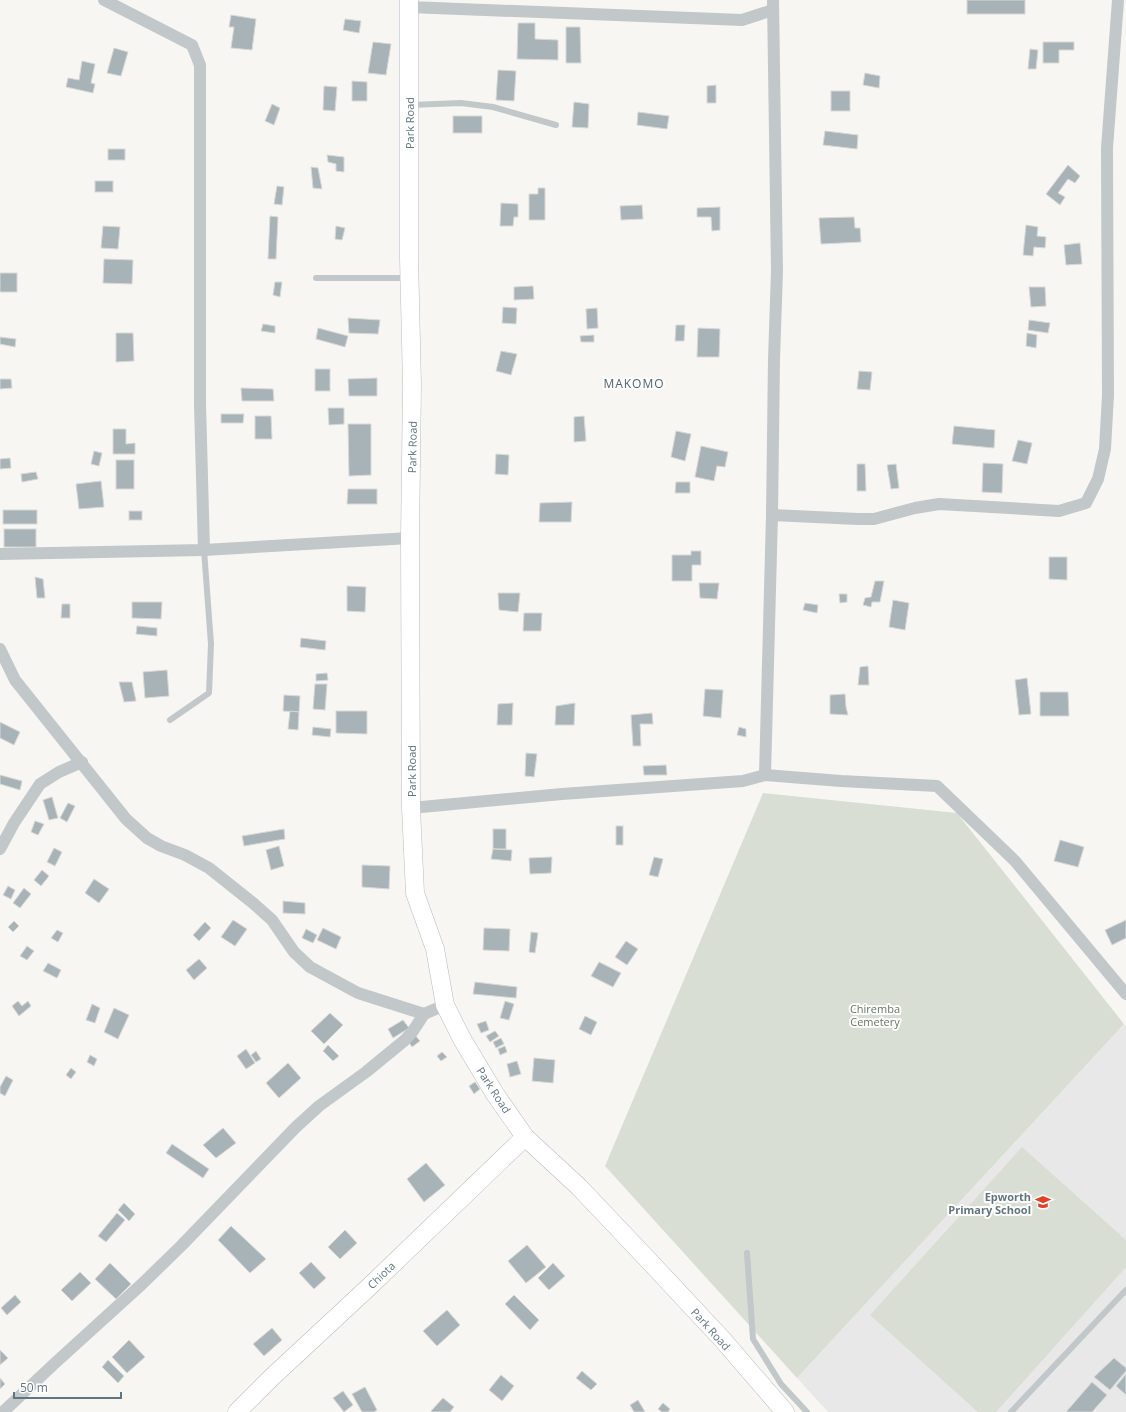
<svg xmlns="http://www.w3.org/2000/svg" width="1126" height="1412" font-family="'Open Sans',sans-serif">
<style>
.built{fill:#e7e8e7}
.green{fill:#d9ded4}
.building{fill:#a8b3b7;stroke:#d8d8d6}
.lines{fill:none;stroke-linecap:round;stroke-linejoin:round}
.secondary-casing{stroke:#b6bcc0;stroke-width:19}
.lane{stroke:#c2c7c9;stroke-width:6}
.street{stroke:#c2c7c9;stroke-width:12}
.secondary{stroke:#fff;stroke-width:18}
.labels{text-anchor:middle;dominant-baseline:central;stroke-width:4;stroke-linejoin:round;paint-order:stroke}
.street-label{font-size:11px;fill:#61757f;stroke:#fff}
.park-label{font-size:11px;fill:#667760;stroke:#fff}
.poi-label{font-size:11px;font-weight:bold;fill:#61757f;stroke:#fff;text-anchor:end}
.neighbourhood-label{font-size:12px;letter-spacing:1px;fill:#53626a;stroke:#fff}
</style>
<rect width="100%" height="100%" fill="#f7f6f3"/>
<!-- built -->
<path class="built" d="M1124 1024 1126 1026V1412H828L797 1378Z"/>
<!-- green -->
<g class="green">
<path d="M763 793 957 813 1124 1024 797 1378 605 1166Z"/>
<path d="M1022 1147 1126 1240V1267L996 1412H978L870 1315Z"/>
</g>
<!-- building -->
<g class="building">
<rect x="967" y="0" width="58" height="14"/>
<path d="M231 15 256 19 252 50 231 48 234 27H229Z"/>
<path d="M345 19 361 21 359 33 343 30Z"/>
<path d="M518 23H535V39L558 40V60L517 59Z"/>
<path d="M566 27H580L581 63H566Z"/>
<path d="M373 42 391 44 386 75 368 73Z"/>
<path d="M1043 42H1074V50H1059V63H1043Z"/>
<path d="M114 48 128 52 121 76 107 73Z"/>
<path d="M1030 49 1038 50 1036 69H1028Z"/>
<path d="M82 61 95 64 91 83 95 84 93 93 66 87 68 78 79 80Z"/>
<path d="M498 70 516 71 514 101 496 100Z"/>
<path d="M865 73 880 76 879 88 863 85Z"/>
<path d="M352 81 367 82V101H352Z"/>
<path d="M716 85V103H707V86Z"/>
<path d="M324 86 337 87 335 111 323 110Z"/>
<rect x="831" y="91" width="19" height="20"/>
<path d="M574 102 589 104 588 128 572 127Z"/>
<path d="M272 104 280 108 274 125 265 121Z"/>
<path d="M638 112 669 116 667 129 637 125Z"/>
<rect x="453" y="116" width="29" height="17"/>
<path d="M825 131 858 135 857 149 823 145Z"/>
<rect x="108" y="149" width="17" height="11"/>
<path d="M327 155 344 157V172L336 171V164L328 162Z"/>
<path d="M1068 165 1080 176 1075 183 1068 179 1058 193 1065 197 1060 205 1046 194Z"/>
<path d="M311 167 318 168 322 189 313 188Z"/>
<rect x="95" y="181" width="18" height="11"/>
<path d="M277 186 284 187 282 205 274 204Z"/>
<path d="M538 188H545V220H529V194H538Z"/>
<path d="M501 203 518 204V217H514L513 226H500Z"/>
<path d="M642 205 643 219 621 220 620 206Z"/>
<path d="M720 207V230L712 231 711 217H697V208Z"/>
<path d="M270 216 278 217 276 259H268Z"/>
<path d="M854 217 855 228H860L861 242 821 244 819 218Z"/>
<path d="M1026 225 1038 227 1037 236 1046 237 1045 248 1034 247 1033 256 1023 255Z"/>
<path d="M103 226 120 227 118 249 101 248Z"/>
<path d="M336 226 345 228 342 240 335 239Z"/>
<path d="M1080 243 1082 264 1066 265 1064 245Z"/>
<path d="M104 259 133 260 132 284 103 283Z"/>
<rect x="0" y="273" width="17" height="19"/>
<path d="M275 282H282L280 297 273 295Z"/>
<path d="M533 286 534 299 514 300V287Z"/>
<path d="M1029 287H1045L1046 306 1031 307Z"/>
<path d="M503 307 517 308 516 324 502 323Z"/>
<path d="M597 308 598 328 587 329 586 309Z"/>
<path d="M348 318 380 320 378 334 349 333Z"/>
<path d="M1029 320 1050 323 1048 333 1028 330Z"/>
<path d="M263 324 275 326V333L261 331Z"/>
<path d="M676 325H685L684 341H675Z"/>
<path d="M318 328 348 336 345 347 316 339Z"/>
<path d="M698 328 720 329 719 357H697Z"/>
<path d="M116 333H133L134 361 116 362Z"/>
<path d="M1027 333 1037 335 1036 348 1026 346Z"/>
<path d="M594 335V342H581L580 336Z"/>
<path d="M0 337 16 339 15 347 0 344Z"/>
<path d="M501 351 517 354 511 375 496 371Z"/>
<rect x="315" y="369" width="15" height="22"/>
<path d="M859 371 872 372 870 390 857 389Z"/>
<path d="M377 378V396H349L348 379Z"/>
<path d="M0 379H11L12 388 0 389Z"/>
<path d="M241 388 273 389 274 401H242Z"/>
<path d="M328 408H344V424L329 425Z"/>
<path d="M221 414H244L243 423H221Z"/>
<path d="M255 416H271L272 439H255Z"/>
<path d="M584 416 586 441 574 442V417Z"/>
<path d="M348 424H371V475L349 476Z"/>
<path d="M954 426 995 430 994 448 952 444Z"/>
<path d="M113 429H126V444L135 443V454H113Z"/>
<path d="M676 431 691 434 685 461 671 457Z"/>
<path d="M1018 440 1032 443 1027 464 1012 461Z"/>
<path d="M701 446 728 452 725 467 717 466 714 481 695 477Z"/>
<path d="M94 451 102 453 99 466 91 464Z"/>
<path d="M496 454 509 455 508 475 495 474Z"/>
<path d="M10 458 11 468 0 469V459Z"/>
<rect x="116" y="460" width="18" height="29"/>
<path d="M983 463 1003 464 1002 493 982 492Z"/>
<path d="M857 464H865L866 491H857Z"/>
<path d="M896 464 899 488 891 489 887 465Z"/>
<path d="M36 472 38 479 22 482 21 474Z"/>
<path d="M101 481 104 507 79 509 76 484Z"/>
<path d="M676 482H690V493H675Z"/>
<path d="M348 489H377V504H347Z"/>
<path d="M572 502 571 522H539L540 503Z"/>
<rect x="3" y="510" width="34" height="14"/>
<rect x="129" y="511" width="13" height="9"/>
<rect x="4" y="529" width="32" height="18"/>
<path d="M691 551H701V565H692V581H672V555H691Z"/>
<path d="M1049 557H1067V580L1049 579Z"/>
<path d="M35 577 43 579 45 598H37Z"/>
<path d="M875 581H884L880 602H872L871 607 863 605 865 598 871 597Z"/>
<path d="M699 583H719L717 599 700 598Z"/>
<path d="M347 586 366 587 365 612 347 611Z"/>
<path d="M498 593H520L518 612 499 610Z"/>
<path d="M839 594H847V602L840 603Z"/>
<path d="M893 600 909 603 905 630 889 627Z"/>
<path d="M132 602H162L161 619 132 618Z"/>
<path d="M805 603 818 605 817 613 803 610Z"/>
<path d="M62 604H70V618H61Z"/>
<path d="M524 613H542L541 631H523Z"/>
<path d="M137 626 157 628V636L136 634Z"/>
<path d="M301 638 326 641 325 650 300 647Z"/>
<path d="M868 666 869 685H858L860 667Z"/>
<path d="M167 670 169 696 145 698 143 672Z"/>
<path d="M327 673 328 680 316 681V674Z"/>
<path d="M1027 678 1031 714 1019 715 1015 680Z"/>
<path d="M119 682H132L136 701 124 702Z"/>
<path d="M315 684H327L325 710 313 709Z"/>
<path d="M705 689 723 690 721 718 703 716Z"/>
<path d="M1040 692H1068L1069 716H1040Z"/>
<path d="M845 694 846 707 848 715 830 714V695Z"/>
<path d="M284 695 300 696 299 712 283 711Z"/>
<path d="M513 703 512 725H497L498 704Z"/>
<path d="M575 703 574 725H555L556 706Z"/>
<path d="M290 711 299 712 298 730 288 729Z"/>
<path d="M336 711H367V734L336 733Z"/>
<path d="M652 713 653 724H640L641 746H633L631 715Z"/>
<path d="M0 722 20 732 14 745 0 738Z"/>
<path d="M313 727 331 729 330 737 312 735Z"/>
<path d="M739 727 746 729V737L737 735Z"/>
<path d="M526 753 537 754 534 777 525 776Z"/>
<path d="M666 765 667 775H644L643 766Z"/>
<path d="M0 775 22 781 20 790 0 784Z"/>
<path d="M52 797 58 818 49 820 43 800Z"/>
<path d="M68 803 75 806 67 822 60 818Z"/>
<path d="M35 821 44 824 38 835 31 832Z"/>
<rect x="616" y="826" width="7" height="19"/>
<path d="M284 829 285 839 244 846 242 836Z"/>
<rect x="493" y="829" width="13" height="20"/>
<path d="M1060 840 1084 847 1078 867 1054 861Z"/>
<path d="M279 846 284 866 271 870 266 850Z"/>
<path d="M54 848 62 852 55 866 47 862Z"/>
<path d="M493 849 512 850 511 861 491 859Z"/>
<path d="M552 857 551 873 530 874 529 858Z"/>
<path d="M654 857 663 859 658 877 649 875Z"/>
<path d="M362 865 390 866 389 889 362 887Z"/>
<path d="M42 870 49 876 41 886 34 880Z"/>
<path d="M94 879 109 889 99 903 85 893Z"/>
<path d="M8 886 15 890 11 899 3 895Z"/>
<path d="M24 888 31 894 20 908 13 903Z"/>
<path d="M283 901 305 903V914L283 913Z"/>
<path d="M233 920 247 929 235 946 221 937Z"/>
<path d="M1126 920V938L1112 945 1105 930Z"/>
<path d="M14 921 19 926 13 932 8 927Z"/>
<path d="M205 922 211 928 199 941 193 935Z"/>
<path d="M323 928 341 937 336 949 317 940Z"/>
<path d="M484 928 510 929 509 951 483 950Z"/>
<path d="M306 929 317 935 313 943 302 938Z"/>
<path d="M57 930 63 933 58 942 51 938Z"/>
<path d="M531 932 538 933 535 953 529 952Z"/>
<path d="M626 941 638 949 627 965 615 957Z"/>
<path d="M27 946 34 951 27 960 20 956Z"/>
<path d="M199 959 207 968 194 980 186 970Z"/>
<path d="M599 962 621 973 613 987 591 976Z"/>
<path d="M48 963 61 970 57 978 43 971Z"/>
<path d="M475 982 517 987 516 998 473 994Z"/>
<path d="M18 1001 22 1006 28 1001 31 1006 19 1016 12 1006Z"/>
<path d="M505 1001 514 1004 509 1020 500 1018Z"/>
<path d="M92 1004 100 1008 95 1023 86 1020Z"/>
<path d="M114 1008 129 1015 118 1039 104 1032Z"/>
<path d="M330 1013 343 1025 324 1044 311 1031Z"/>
<path d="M585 1016 597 1022 591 1035 579 1029Z"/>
<path d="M403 1020 409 1028 393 1038 388 1029Z"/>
<path d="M486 1021 489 1030 481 1033 477 1024Z"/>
<path d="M495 1031 499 1036 490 1042 486 1036Z"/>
<path d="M415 1035 420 1041 412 1047 408 1041Z"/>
<path d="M501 1038 504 1044 496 1048 493 1042Z"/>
<path d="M328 1045 339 1056 333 1061 323 1051Z"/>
<path d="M505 1046 507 1052 500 1055 498 1049Z"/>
<path d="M246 1049 255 1063 246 1069 237 1056Z"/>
<path d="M256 1051 261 1059 256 1062 251 1055Z"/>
<path d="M442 1052 447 1057 441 1061 437 1056Z"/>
<path d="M90 1055 97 1059 94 1066 87 1062Z"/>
<path d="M534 1058 555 1060 553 1083 532 1081Z"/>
<path d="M517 1061 521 1074 510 1077 507 1064Z"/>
<path d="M288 1063 301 1078 279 1098 266 1083Z"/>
<path d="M71 1068 76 1072 71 1079 66 1075Z"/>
<path d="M6 1076 13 1080 5 1096 0 1093V1087Z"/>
<path d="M475 1082 480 1089 474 1094 469 1086Z"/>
<path d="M223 1128 236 1143 216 1158 203 1145Z"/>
<path d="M172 1144 209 1169 203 1178 166 1153Z"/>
<path d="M426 1163 445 1185 424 1202 407 1179Z"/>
<path d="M124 1203 135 1214 129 1221 118 1210Z"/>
<path d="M117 1213 125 1220 106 1242 98 1236Z"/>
<path d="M231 1226 266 1259 250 1273 218 1240Z"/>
<path d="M345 1230 357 1243 340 1259 328 1247Z"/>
<path d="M527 1245 546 1267 526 1283 508 1261Z"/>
<path d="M311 1262 326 1278 314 1289 299 1273Z"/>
<path d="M110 1263 131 1284 116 1299 95 1279Z"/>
<path d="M553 1263 565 1276 549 1290 538 1278Z"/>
<path d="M80 1272 91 1283 72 1301 61 1290Z"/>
<path d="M15 1295 21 1302 7 1315 1 1308Z"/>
<path d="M514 1295 539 1320 530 1330 505 1304Z"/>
<path d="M447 1310 460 1325 437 1346 423 1331Z"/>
<path d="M272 1328 282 1340 264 1356 253 1344Z"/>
<path d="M129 1340 145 1357 127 1373 112 1357Z"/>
<path d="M0 1350 8 1358 0 1365Z"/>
<path d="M1114 1358 1126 1368V1371L1110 1390 1094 1377Z"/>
<path d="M108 1360 124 1376 118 1383 102 1367Z"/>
<path d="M582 1371 597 1384 591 1390 576 1378Z"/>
<path d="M1126 1374V1395L1116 1386Z"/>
<path d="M501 1375 514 1386 502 1401 489 1390Z"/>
<path d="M0 1378 5 1384 0 1389Z"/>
<path d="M1092 1382 1107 1395 1092 1412H1066Z"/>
<path d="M365 1387 377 1410 374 1412H362L352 1394Z"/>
<path d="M343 1391 353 1405 344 1412 333 1398Z"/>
<path d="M443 1398 454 1407 450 1412H432L431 1411Z"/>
<path d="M638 1400 645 1412H634L630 1405Z"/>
<path d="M663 1403 670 1409 668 1412H662L658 1409Z"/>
</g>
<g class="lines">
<!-- secondary casing -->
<g class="secondary-casing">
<g id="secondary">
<path d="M409 0V258L412 385 410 538 411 808 415 893 435 949 445 1005 462 1039 495 1094 525 1137 579 1187 652 1264 722 1339 785 1412"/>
<path d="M237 1412 271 1378 370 1286 525 1137"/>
</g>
</g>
<!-- lane -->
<g class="lane">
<path d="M410 105 461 103 493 107 556 125"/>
<path d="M316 278H408"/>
<path d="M170 720 209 693 211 644 204 550"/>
<path d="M747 1253 753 1339 781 1384 807 1412"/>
<path d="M1011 1412 1126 1290"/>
</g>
<!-- street -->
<g class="street">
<path d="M104 0 192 45 200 65V404L204 550"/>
<path d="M409 7 742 20 773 10"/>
<path d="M772 515 858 519H874L915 508 939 504 1059 511 1086 503 1098 479 1105 449 1108 395 1107 148 1118 0"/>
<path d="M0 554 204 550 410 538"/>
<path d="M0 649 15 680 126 819 147 838 161 846 185 855 209 868 253 903 272 920 294 952 310 967 358 993 424 1014"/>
<path d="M765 775 772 515 774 359 777 271 773 0"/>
<path d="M411 808 562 794 743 781 765 775 841 781 937 786 1015 861 1126 994"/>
<path d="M0 849 14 823 40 784 59 772 82 762"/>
<path d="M3 1412 54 1364 142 1284 181 1246 296 1127 319 1106 366 1072 405 1040 413 1031 424 1014 445 1005"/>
</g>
<!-- secondary -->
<use href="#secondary" class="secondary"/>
</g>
<!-- icons -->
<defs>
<g id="school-bare" transform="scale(1.2)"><path d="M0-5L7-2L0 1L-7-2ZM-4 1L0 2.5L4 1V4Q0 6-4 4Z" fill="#e44026" stroke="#fff" stroke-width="2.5" paint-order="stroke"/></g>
</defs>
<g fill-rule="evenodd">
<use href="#school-bare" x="1043" y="1202"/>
</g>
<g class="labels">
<!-- street labels -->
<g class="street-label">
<text transform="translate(409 123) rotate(-90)">Park Road</text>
<text transform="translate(412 447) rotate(-89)">Park Road</text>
<text transform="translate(411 771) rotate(-90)">Park Road</text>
<text transform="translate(494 1090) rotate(57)">Park Road</text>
<text transform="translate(381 1275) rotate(-44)">Chiota</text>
<text transform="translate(711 1329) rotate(48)">Park Road</text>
</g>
<!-- park labels -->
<g class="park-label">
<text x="875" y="1008">Chiremba<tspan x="875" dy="13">Cemetery</tspan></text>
</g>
<!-- poi labels -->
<g class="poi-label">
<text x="1031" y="1196">Epworth<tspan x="1031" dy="13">Primary School</tspan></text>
</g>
<!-- neighbourhood labels -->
<g class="neighbourhood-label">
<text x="634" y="383">MAKOMO</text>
</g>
</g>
<!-- scale -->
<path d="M14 1392v6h107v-6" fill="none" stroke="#61757f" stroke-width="2"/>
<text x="20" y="1392" font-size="12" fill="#61757f" stroke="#ffffff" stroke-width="3" paint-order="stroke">50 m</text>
</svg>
